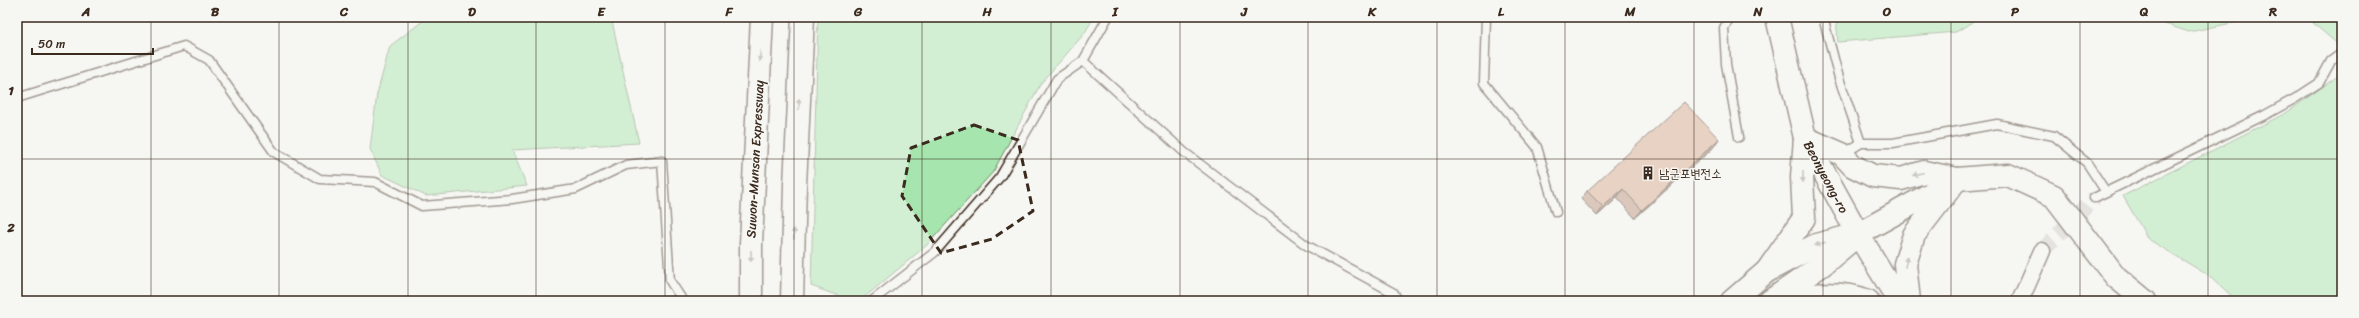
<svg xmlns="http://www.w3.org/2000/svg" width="2359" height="318" font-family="Sriracha,'Poor Story',sans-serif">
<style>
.green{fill:#a6e5ad;stroke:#708866}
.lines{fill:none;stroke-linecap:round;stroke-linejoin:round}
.street-tunnel{stroke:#d1cdc8;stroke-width:16;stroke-dasharray:16 8;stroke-linecap:butt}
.lane-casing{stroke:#3b2a1e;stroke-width:11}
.street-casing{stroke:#3b2a1e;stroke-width:19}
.secondary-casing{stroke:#3b2a1e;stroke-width:25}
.highway-casing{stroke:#3b2a1e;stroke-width:25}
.lane{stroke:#f6f6f2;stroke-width:8}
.street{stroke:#f6f6f2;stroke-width:16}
.secondary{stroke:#f6f6f2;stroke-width:22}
.highway{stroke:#f6f6f2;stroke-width:22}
.wall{fill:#ba8f78;stroke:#3b2a1e}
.shaded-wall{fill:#977461;stroke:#3b2a1e}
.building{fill:#d8a68b;stroke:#3b2a1e}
.oneway{fill:#989088}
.marked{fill:none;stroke:#3b2a1e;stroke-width:3;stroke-dasharray:8 5;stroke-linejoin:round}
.grid{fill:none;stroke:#3b2a1e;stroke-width:1;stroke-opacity:0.55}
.labels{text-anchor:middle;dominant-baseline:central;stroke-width:3;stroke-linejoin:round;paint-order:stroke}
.street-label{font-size:13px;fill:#3b2a1e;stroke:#f6f6f2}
.poi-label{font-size:13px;fill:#3b2a1e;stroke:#f6f6f2;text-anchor:start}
.neatline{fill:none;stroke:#3b2a1e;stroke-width:1.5}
.grid-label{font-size:13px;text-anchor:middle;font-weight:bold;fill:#3b2a1e}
</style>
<rect width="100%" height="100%" fill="#f6f6f2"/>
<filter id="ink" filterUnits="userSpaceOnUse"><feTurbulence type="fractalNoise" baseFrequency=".025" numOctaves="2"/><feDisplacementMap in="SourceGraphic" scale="8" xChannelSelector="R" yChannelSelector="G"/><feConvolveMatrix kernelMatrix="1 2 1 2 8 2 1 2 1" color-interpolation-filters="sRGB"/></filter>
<g filter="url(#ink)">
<!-- green -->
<g class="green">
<path d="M428 17H611L639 143 512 150 527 186 426 196 382 175 370 149 377 94 390 46Z"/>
<path d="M818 17H1094L1084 34 1041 83 993 172 927 245 860 301H853L811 286Z"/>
<path d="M1836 17H1980L1956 32 1838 42Z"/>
<path d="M2144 17H2261L2189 32Z"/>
<path d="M2306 17H2342V48Z"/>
<path d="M2342 73V301H2237L2211 277 2148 239 2123 196 2286 113Z"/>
</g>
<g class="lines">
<!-- street-tunnel -->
<path class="street-tunnel" d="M2042 251 2094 198"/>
<!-- lane casing -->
<g class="lane-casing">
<g id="lane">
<path d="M1486 17 1484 83 1537 147 1556 212"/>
<path d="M1730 17 1724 28 1726 64 1739 137"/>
<path d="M1823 17 1839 78 1861 143H1893L1997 124 2054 136 2087 163 2106 192 2094 198"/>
<path d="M1083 61 1184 152 1306 245 1394 293 1398 301"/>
<path d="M17 98 184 46 209 60 274 152 320 179 375 182 422 206 512 199 576 189 626 165 662 161 670 281 683 301"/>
<path d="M1843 154 1861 143"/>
<path d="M2106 192 2265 115 2296 98 2319 83 2331 61 2342 53"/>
<path d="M872 301 935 252 1000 177 1057 79 1083 61 1108 17"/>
</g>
</g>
<!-- street casing -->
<g class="street-casing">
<path id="street" d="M2020 301 2042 251"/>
</g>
<!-- secondary casing -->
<g class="secondary-casing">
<g id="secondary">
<path d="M1777 17 1805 138 1858 234 1899 301"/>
<path d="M1805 138 1842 154 1853 166 1873 176 1901 179 1924 172 1957 179 1914 235 1905 264 1909 301"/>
<path d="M1858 234 1957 179 2008 175 2054 196 2116 277 2145 301"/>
</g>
</g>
<!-- highway casing -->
<g class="highway-casing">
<g id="highway">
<path d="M1767 271 1804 218 1802 177 1805 138"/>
<path d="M1775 300C1805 296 1839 289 1868 301"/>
<path d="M751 301V243L762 17"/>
<path d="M792 301 795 185 803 17"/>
<path d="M1732 301 1767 271 1816 245 1858 234"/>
<path d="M1770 301 1822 265 1854 238"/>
</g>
</g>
<!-- lane -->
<use href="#lane" class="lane"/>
<!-- street -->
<use href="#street" class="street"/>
<!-- secondary -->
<use href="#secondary" class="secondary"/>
<!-- highway -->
<use href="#highway" class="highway"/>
</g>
<!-- wall -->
<path class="wall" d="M1713 148 1635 218 1617 198 1597 216 1581 199 1587 191Z"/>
<!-- shaded-wall -->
<g class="shaded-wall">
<path d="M1719 139 1713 148 1635 218 1642 210Z"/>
<path d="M1623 189 1617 198 1597 216 1603 207Z"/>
</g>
<!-- building -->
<path class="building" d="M1684 102 1719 139 1642 210 1623 189 1603 207 1587 191Z"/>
<!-- one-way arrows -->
<defs><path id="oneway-solid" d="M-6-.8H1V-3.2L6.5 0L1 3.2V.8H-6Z"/></defs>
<g class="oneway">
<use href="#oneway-solid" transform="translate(760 56) rotate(93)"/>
<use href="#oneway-solid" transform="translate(799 104) rotate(-87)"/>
<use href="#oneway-solid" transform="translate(1918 174) rotate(165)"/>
<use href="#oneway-solid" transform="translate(1803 177) rotate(90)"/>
<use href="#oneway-solid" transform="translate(794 234) rotate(-89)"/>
<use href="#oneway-solid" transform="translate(1820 244) rotate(163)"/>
<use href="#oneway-solid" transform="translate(751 256) rotate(90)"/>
<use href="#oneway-solid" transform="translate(1906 262) rotate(-80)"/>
</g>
</g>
<!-- marked area -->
<path d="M0 0H2359V318H0ZM974 125 1018 140 1033 211 992 239 941 253 902 196 911 148Z" fill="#f6f6f2" fill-opacity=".55" fill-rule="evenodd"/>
<path class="marked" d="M974 125 1018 140 1033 211 992 239 941 253 902 196 911 148Z"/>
<!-- grid -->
<path class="grid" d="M151 17V301M279 17V301M408 17V301M536 17V301M665 17V301M794 17V301M922 17V301M1051 17V301M1180 17V301M1308 17V301M1437 17V301M1565 17V301M1694 17V301M1823 17V301M1951 17V301M2080 17V301M2208 17V301M17 159H2342"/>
<!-- icons -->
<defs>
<g id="building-bare" transform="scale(1.08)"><path d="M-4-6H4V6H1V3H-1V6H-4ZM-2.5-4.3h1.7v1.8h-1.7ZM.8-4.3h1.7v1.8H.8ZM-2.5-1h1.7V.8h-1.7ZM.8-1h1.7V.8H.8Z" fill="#3b2a1e" stroke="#f6f6f2" stroke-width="2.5" paint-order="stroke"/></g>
</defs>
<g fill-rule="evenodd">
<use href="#building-bare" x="1648" y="173"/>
</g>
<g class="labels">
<!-- street labels -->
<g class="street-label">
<text transform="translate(755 159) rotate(-87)">Suwon-Munsan Expressway</text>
<text transform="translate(1826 177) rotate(62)">Beonyeong-ro</text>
</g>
<!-- poi labels -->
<g class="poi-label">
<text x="1659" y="173">남군포변전소</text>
</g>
</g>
<!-- margin -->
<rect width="2359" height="318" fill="none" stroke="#f6f6f2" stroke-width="44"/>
<!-- scale -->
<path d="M32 48v6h121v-6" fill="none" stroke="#3b2a1e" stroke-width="2"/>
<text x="38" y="48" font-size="12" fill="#3b2a1e" stroke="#f6f6f2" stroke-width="3" paint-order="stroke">50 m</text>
<rect x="22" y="22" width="2315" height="274" class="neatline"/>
<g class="grid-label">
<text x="86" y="16">A</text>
<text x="215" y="16">B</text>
<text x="344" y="16">C</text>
<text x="472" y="16">D</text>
<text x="601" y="16">E</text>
<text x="729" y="16">F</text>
<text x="858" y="16">G</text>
<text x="987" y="16">H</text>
<text x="1115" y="16">I</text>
<text x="1244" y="16">J</text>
<text x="1372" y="16">K</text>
<text x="1501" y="16">L</text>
<text x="1630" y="16">M</text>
<text x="1758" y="16">N</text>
<text x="1887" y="16">O</text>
<text x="2015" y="16">P</text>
<text x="2144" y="16">Q</text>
<text x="2273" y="16">R</text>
<text x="11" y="95">1</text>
<text x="11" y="232">2</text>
</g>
</svg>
